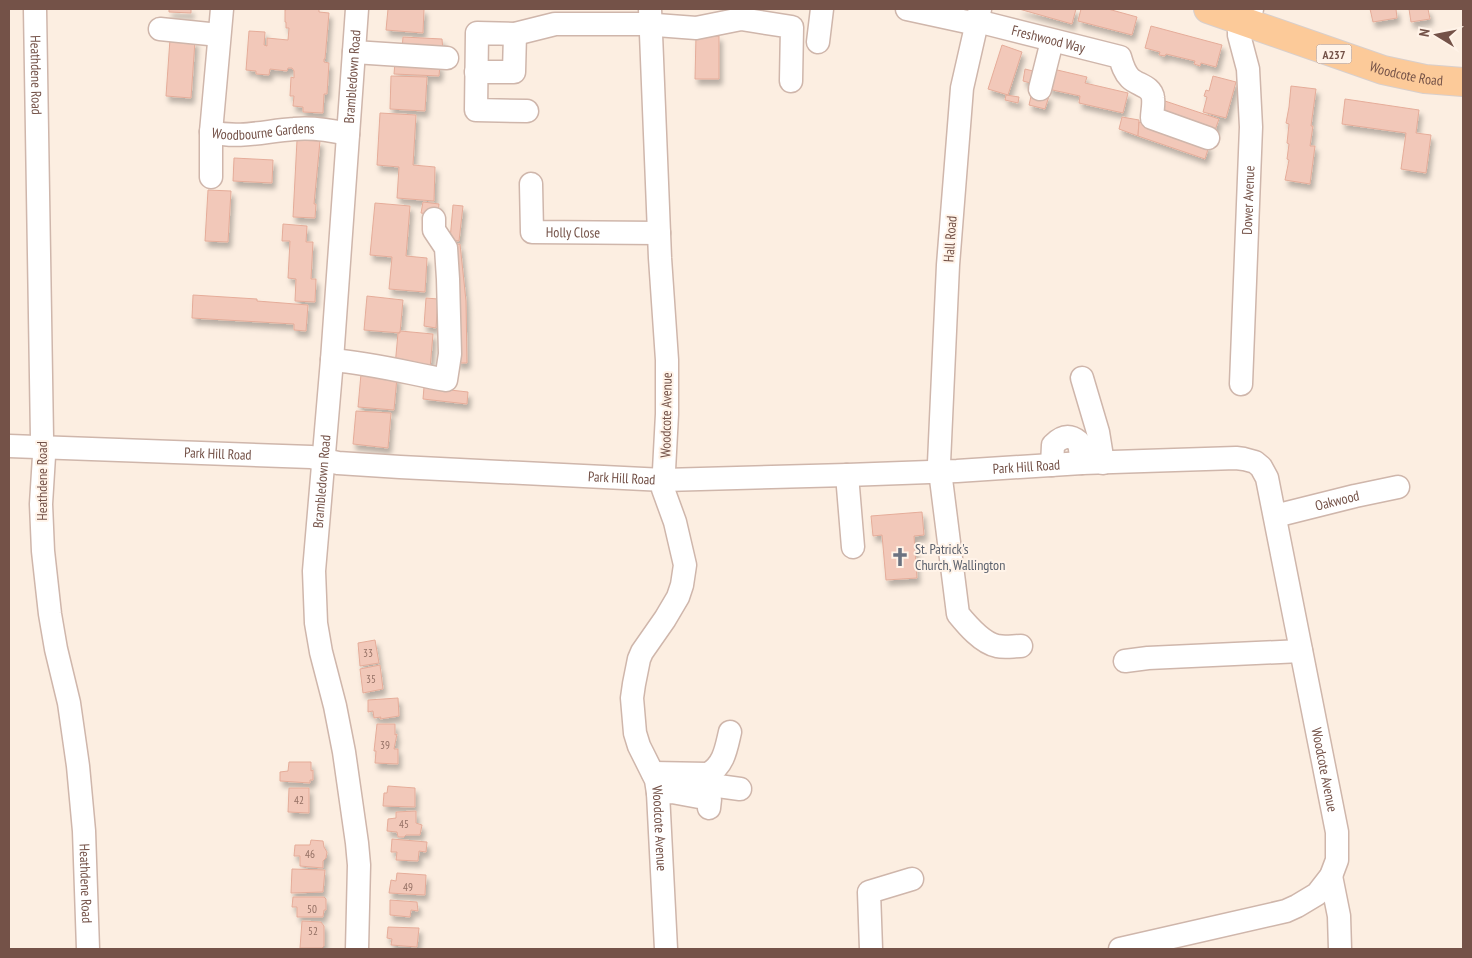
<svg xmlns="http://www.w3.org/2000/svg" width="1472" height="958" font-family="'PT Sans Narrow',sans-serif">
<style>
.building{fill:#f2c8b9;stroke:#e5ac99;filter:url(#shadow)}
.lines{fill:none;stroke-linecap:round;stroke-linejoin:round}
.minor-casing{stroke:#cfb6ab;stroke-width:25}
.major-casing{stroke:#d8cfcc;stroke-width:30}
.minor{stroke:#fff;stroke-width:22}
.major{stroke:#fcca99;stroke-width:28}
.labels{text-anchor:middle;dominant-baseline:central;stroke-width:4;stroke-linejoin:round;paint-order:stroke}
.number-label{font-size:11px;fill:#947064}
.shield{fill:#fff3e8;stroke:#9e8278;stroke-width:1}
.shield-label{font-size:12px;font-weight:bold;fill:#745248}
.street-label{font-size:14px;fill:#745248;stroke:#fff3e8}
.worship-label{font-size:14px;fill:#5b616d;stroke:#fff3e8;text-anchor:start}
</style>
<defs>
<filter id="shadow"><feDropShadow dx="3" dy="5.5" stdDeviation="2.5" flood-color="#0004"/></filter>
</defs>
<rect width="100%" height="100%" fill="#fceee1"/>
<!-- building -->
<g class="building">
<path d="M169 9H191V13L169 12Z"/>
<path d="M287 9H319V12L329 13 325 59H324V62L329 63 327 94H324L323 113 303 112V107L293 106 294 96H290L291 77 294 78V71L292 68H288L287 71 270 69 269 75 256 74V71L246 70 249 31 265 32 264 45 267 46V38L288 40 289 28H286V22H285V10Z"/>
<path d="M388 9H424L423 33 386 30Z"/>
<path d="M1019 9H1076L1072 24Z"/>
<path d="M1081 9H1108L1137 17 1132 35 1078 21Z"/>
<path d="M1370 9H1396L1397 18 1373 22Z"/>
<path d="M1409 9H1428L1430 19 1411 22Z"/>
<path d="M1151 26 1222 45 1216 67 1201 63 1200 66 1194 64 1195 61 1166 54 1165 56 1159 55 1160 52 1145 48Z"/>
<path d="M696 35 719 36V79H695Z"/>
<path d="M403 37 442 39 443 51 402 49Z"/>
<path d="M170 39 195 41 191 98 166 96Z"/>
<path d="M1002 45 1022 52 1008 95 988 89Z"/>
<path d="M395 62 440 65 439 76 394 74Z"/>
<path d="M1025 69 1037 72 1034 84 1023 81Z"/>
<path d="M1053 69 1087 77 1085 83 1128 93 1123 113 1079 103 1080 96 1048 89Z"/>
<path d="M391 76 427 77 425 111 390 109Z"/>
<path d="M1213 76 1236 82 1226 118 1203 112 1207 97 1204 96 1206 90 1209 91Z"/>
<path d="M1291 86 1316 89 1311 126H1313L1310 146H1315L1310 184 1285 180 1289 160 1287 159 1289 144 1287 143 1289 124 1286 123 1289 107Z"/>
<path d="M1032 92 1049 96 1045 109 1029 105Z"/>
<path d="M1006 95 1019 97 1018 103 1005 100Z"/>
<path d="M1345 99 1419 110 1416 133 1431 135 1426 173 1401 169 1406 133 1342 124Z"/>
<path d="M1162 100 1219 119 1214 133 1158 113Z"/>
<path d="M380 113 416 115 413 165 435 167 434 201 397 198 399 167 377 165Z"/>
<path d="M1122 117 1139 120 1138 136 1119 129Z"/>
<path d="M1139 122 1209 146 1205 159 1138 136Z"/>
<path d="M297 140 320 141 314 204H316L315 218 293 217Z"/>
<path d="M234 158 273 160 272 183 233 181Z"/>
<path d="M208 190 231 191 228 242 205 241Z"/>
<path d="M423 202 439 204 438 216 421 213Z"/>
<path d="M375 203 410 206 406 256 427 258 425 292 389 289 392 257 370 255Z"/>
<path d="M453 205 463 206 459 241 450 240Z"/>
<path d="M283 224 307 226 306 242H313L311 279H316L315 302 295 301 296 279 288 278 290 241H282Z"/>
<path d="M460 244 466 301 467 363H457L449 245Z"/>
<path d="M193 295 257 299V301L308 305 306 331 294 330V324L192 318Z"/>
<path d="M367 296 403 300 400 333 364 330Z"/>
<path d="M426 298 438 299 436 328 424 326Z"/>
<path d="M400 331 433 334 430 369 395 366 398 333H400Z"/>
<path d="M361 374 397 377 394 410 358 407Z"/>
<path d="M424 387 468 392 467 404 423 399Z"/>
<path d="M356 411 391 413 388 448 353 444Z"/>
<path d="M922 512 924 535 914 536 917 578 886 580 882 535 873 536 871 516Z"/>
<path d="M375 640 379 663 360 666 358 643Z"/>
<path d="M380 665 383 689 363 693 360 669Z"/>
<path d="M398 698 399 716 380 719 381 717 374 718 373 711 368 712V700Z"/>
<path d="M377 724H395V735L397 734 394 749H398V764L375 763 376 751H374Z"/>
<path d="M289 762H311V771L313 770V780H310V783L280 781V772L288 771Z"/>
<path d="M388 786 415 788V807L383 806 384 793H387Z"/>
<path d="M289 788H309V813L288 812Z"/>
<path d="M416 811V823L422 825 420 835H406L404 837H398L397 832 387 831 388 819 396 818V812Z"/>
<path d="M392 839 427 842 426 852 419 851 418 861 396 860 397 852H391Z"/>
<path d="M311 840 323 841 324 847 327 852 326 858 323 861V868L300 866V856H294L295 845H310Z"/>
<path d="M292 869 325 870 323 892 291 893Z"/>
<path d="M397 873 426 875 425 895 389 893 391 880 396 881Z"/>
<path d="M293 897H324L326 899V910H324L323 917H297V907H292Z"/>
<path d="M390 900 417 902 418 911 411 910 410 917 390 915Z"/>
<path d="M302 921 321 922 324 926V946L322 948H300Z"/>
<path d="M388 927 419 928 417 947 391 945 392 939 387 938Z"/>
</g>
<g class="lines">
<!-- minor casing -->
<g class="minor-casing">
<g id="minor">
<path id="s1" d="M35 9 42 438 44 456 41 504 43 551 50 614 56 649 69 703 78 766 84 831 88 949"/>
<path id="s2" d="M222 9 211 132C240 139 265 131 294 129 312 127 330 130 348 134"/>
<path id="s3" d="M650 9 660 258 667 360V414L663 489 675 522 685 565 682 585 678 597 665 619 642 652 639 659 634 684 632 698 635 733 639 746 656 780 658 793 666 949"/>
<path id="s4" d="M907 9 967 22 977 21 1120 57C1122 64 1124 72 1130 78 1137 85 1152 86 1153 98 1154 105 1152 112 1152 118L1208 138"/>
<path d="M980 9 962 88 948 265 939 463 958 614C967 625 982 643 997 646 1005 648 1013 646 1021 646"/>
<path d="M160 29 219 35"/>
<path d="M818 42 822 9"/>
<path d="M354 52 447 58"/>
<path d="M476 72H514L515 34"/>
<path d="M1040 89 1052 41"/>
<path d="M527 111 476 110 477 33 515 34 555 24H643L696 28 741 19 792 27 791 81"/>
<path d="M211 177V132"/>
<path id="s5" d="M531 184 532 232 659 233"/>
<path d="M332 360C371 363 408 373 446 380L450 354 448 279 446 248 434 230V219"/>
<path d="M1082 378 1098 432 1103 463"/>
<path id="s6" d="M1241 384 1251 127 1248 69 1239 35V29L1248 23 1252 9"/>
<path id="s7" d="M9 446 311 457 338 463 400 467 664 480 847 475 957 471 1082 463 1236 458 1244 459 1255 462 1261 467 1267 478 1337 832V860L1331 876 1317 894 1297 906 1286 911 1120 949"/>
<path d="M1052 465 1053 445C1062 436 1069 434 1079 442L1082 463"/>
<path d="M847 475 853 547"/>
<path id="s8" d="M1275 516 1355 496 1398 487"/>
<path d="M1125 661 1148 658 1301 651"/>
<path d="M653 773 708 774C724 765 726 749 730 732"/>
<path d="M689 782 740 789"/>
<path d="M658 793 672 792 710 799 709 808"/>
<path d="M1331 876 1339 916 1340 949"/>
<path id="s9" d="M357 949 359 865 357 843 344 752 335 706 321 652 316 623 314 571 332 360 357 9"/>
<path d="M871 949 869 892 912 879"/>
</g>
</g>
<!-- major casing -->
<g class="major-casing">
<g id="major">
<path id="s10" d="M1208 9 1383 70 1425 79 1463 82"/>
</g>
</g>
<!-- minor -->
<use href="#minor" class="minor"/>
<!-- major -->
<use href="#major" class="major"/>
</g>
<!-- icons -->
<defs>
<g id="church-bare" transform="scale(1.5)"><path d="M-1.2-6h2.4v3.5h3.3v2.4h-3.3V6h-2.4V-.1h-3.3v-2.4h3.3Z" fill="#6b7280" stroke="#fff3e8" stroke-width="2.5" paint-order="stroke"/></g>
</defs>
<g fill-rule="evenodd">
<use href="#church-bare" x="900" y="557"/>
</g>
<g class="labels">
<!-- number labels -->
<g class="number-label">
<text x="368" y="653">33</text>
<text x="371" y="679">35</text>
<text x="385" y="745">39</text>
<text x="299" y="800">42</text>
<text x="404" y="824">45</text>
<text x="310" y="854">46</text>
<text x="408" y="887">49</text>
<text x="312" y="909">50</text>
<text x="313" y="931">52</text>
</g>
<!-- shield labels -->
<rect class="shield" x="1316.5" y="44.5" width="35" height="19" rx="4"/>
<g class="shield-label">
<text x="1334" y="54">A237</text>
</g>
<!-- street labels -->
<g class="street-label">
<text stroke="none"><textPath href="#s4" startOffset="145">Freshwood Way</textPath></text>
<text stroke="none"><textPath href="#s10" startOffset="209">Woodcote Road</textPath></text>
<text stroke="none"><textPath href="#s1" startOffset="66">Heathdene Road</textPath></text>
<text stroke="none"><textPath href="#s9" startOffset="878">Brambledown Road</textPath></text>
<text stroke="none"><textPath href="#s2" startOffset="176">Woodbourne Gardens</textPath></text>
<text stroke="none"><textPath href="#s6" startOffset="184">Dower Avenue</textPath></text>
<text stroke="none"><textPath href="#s5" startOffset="89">Holly Close</textPath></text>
<text transform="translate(950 239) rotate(-86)">Hall Road</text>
<text transform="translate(666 415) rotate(-89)">Woodcote Avenue</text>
<text stroke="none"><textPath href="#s7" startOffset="209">Park Hill Road</textPath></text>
<text stroke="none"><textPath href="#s7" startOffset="1019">Park Hill Road</textPath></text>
<text stroke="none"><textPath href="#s7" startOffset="614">Park Hill Road</textPath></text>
<text transform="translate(42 481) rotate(-90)">Heathdene Road</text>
<text stroke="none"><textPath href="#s9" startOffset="472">Brambledown Road</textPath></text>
<text stroke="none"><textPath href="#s8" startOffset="64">Oakwood</textPath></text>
<text stroke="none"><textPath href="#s7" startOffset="1566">Woodcote Avenue</textPath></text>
<text stroke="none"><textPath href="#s3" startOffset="841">Woodcote Avenue</textPath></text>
<text stroke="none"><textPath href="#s1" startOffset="878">Heathdene Road</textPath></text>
</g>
<!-- worship labels -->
<g class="worship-label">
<text x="915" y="549">St. Patrick's<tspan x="915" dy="16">Church, Wallington</tspan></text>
</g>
</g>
<!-- border -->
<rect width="1472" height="958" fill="none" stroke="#745248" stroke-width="20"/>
<!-- north arrow -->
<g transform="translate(1437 35) rotate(280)" stroke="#fff3e8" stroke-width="4" paint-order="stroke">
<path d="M0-4L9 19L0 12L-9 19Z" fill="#745248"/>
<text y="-8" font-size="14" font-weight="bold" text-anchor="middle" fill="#745248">N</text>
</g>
</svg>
